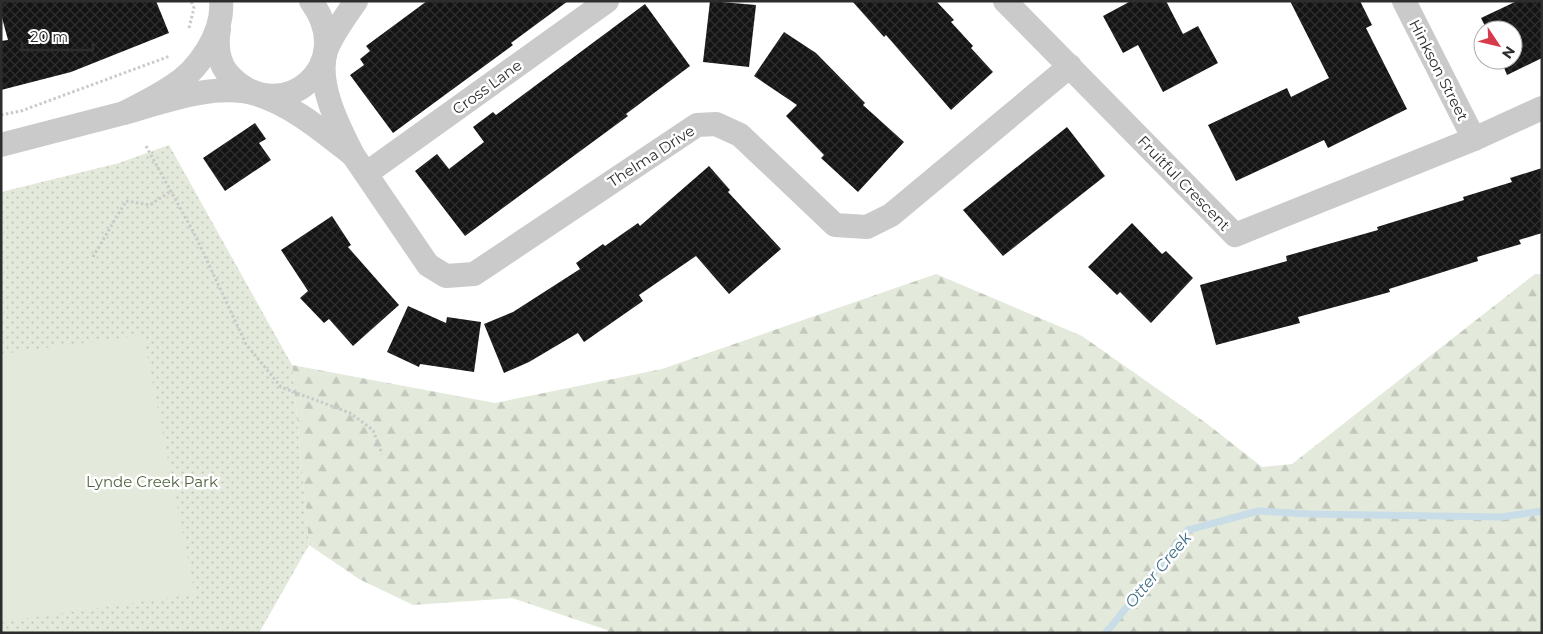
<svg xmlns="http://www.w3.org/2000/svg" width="1543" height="634" font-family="Montserrat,sans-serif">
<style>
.forest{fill:url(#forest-firs)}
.park{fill:url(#park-dots)}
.garden{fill:#e3e9db}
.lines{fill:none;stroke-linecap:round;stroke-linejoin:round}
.stream{stroke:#c8dde8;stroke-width:7}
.building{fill:url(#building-cross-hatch)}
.path{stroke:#cacaca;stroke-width:3;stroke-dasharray:2.5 2.5;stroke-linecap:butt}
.minor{stroke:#cacaca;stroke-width:24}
.labels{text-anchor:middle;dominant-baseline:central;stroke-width:5;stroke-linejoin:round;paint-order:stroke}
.street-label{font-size:15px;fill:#2d2d2d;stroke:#fff}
.park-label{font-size:15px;fill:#51643e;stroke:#fff}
.water-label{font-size:16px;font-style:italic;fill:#416f88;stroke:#fff}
</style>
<defs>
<pattern id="forest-firs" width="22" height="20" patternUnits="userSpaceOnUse" patternTransform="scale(1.25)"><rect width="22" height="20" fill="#e3e9db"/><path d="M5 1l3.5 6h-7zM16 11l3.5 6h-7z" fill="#c3c8bc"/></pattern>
<pattern id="park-dots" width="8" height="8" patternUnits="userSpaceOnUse" patternTransform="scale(1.25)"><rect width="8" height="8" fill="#e3e9db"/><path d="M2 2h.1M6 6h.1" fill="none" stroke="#c3c8bc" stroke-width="1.8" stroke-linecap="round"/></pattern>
<pattern id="building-cross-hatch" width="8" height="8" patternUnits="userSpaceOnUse" patternTransform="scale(1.25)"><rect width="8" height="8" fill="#141414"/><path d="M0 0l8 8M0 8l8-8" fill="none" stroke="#2e2e2e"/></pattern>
</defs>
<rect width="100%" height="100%" fill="#fff"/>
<!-- forest -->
<path class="forest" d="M936 274 1082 336 1206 423 1262 467 1292 464 1535 274H1542V633H609L607 630 512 598 413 605 359 579 309 545 292 365 495 403 662 369Z"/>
<!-- park -->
<path class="park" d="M169 145 292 365 309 545 259 633H1V192L119 163Z"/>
<!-- garden -->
<path class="garden" d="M143 335 195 594 1 622V354Z"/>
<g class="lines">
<!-- stream -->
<path class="stream" d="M1106 633 1188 530 1258 511 1308 514 1501 517 1542 511"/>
</g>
<!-- building -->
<g class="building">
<path d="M1 1H156L169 33 71 72 1 90V41L8 40 1 14Z"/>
<path d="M427 1H568L511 43 513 45 393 133 350 75 364 65 360 59 370 51 366 46Z"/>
<path d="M710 1 756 5 749 67 703 62Z"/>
<path d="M852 1H936L954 20 951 22 973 46 971 48 993 72 951 110 886 35 884 37Z"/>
<path d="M1131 1H1166L1183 34 1198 26 1218 63 1163 92 1138 45 1123 53 1103 16Z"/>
<path d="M1290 1H1360L1372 25 1366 28 1407 109 1328 148 1324 140 1236 181 1208 125 1287 88 1291 97 1329 78Z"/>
<path d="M1517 1H1542V58L1507 75 1501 60H1513V30H1487L1481 18Z"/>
<path d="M645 4 690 66 626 114 628 116 465 236 415 171 437 154 449 169 484 142 473 127 493 112 496 115Z"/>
<path d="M784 32 816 53 865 103 863 105 904 142 858 192 821 158 824 155 786 116 797 105 754 76Z"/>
<path d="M255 123 266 139 259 143 271 160 225 191 203 158Z"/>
<path d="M1067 127 1105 176 1003 256 963 210Z"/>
<path d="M709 166 730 190 728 192 781 249 729 294 696 256 639 295 643 301 584 342 578 333 529 362 504 373 484 324 513 312 580 269 576 263 603 244 605 246 638 223 640 226Z"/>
<path d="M1542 168V233L1519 240 1521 244 1477 257 1478 261 1389 289 1390 292 1298 317 1300 323 1216 345 1200 285 1287 261 1286 256 1378 230 1377 227 1464 200 1463 197 1512 182 1510 178Z"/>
<path d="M332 216 351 245 348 247 399 305 353 346 329 319 324 323 300 298 308 291 281 250Z"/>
<path d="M1132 223 1162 254 1166 251 1193 278 1151 323 1120 292 1117 295 1088 267Z"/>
<path d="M408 306 446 323 447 317 481 322 474 372 420 364 419 367 387 352Z"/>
</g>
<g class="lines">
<!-- path -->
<g class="path">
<path d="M189 28 194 8 191 1"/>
<path d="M1 115 21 111 170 56"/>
<path d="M146 146 195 235 246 344 281 387 350 413 373 430 382 454"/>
<path d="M93 257 126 201 150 205 171 191"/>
</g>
<!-- minor -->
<g class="minor">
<path d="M221 1C224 33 198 71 171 87 156 97 140 105 124 113 163 102 216 82 256 94 291 104 325 133 353 155 339 127 316 84 326 51 332 34 346 16 356 1"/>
<path d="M1005 1 1235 235 1474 139 1542 108"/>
<path d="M1404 1 1474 139"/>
<path d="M219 29C216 45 218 64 230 76 281 129 359 66 311 1"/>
<path d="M1 145 124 113"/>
<path d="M353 155 428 265 446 276 474 274 697 125 716 124 740 135 835 225 867 227 891 215 1070 66"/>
<path d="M367 173 607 1"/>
</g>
</g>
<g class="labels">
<!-- street labels -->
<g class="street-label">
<text transform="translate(1439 70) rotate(63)">Hinkson Street</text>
<text transform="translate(487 87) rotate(-36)">Cross Lane</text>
<text transform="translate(651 156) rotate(-33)">Thelma Drive</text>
<text transform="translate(1184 183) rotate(46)">Fruitful Crescent</text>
</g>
<!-- park labels -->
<g class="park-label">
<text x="152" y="481">Lynde Creek Park</text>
</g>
<!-- water labels -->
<g class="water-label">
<text transform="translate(1158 570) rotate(-50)">Otter Creek</text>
</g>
</g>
<!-- border -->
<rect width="1543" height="634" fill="none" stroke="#2d2d2d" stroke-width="5"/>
<!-- north arrow -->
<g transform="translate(1498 45) rotate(125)"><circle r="24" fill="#ffffff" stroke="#ababab"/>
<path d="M0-4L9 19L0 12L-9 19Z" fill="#d73b4b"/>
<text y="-8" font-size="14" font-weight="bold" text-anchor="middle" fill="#2d2d2d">N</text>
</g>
<!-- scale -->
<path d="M22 42v8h71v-8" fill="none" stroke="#2d2d2d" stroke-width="2.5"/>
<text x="30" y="42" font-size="15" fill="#2d2d2d" stroke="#ffffff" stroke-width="4" paint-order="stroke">20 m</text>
</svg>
